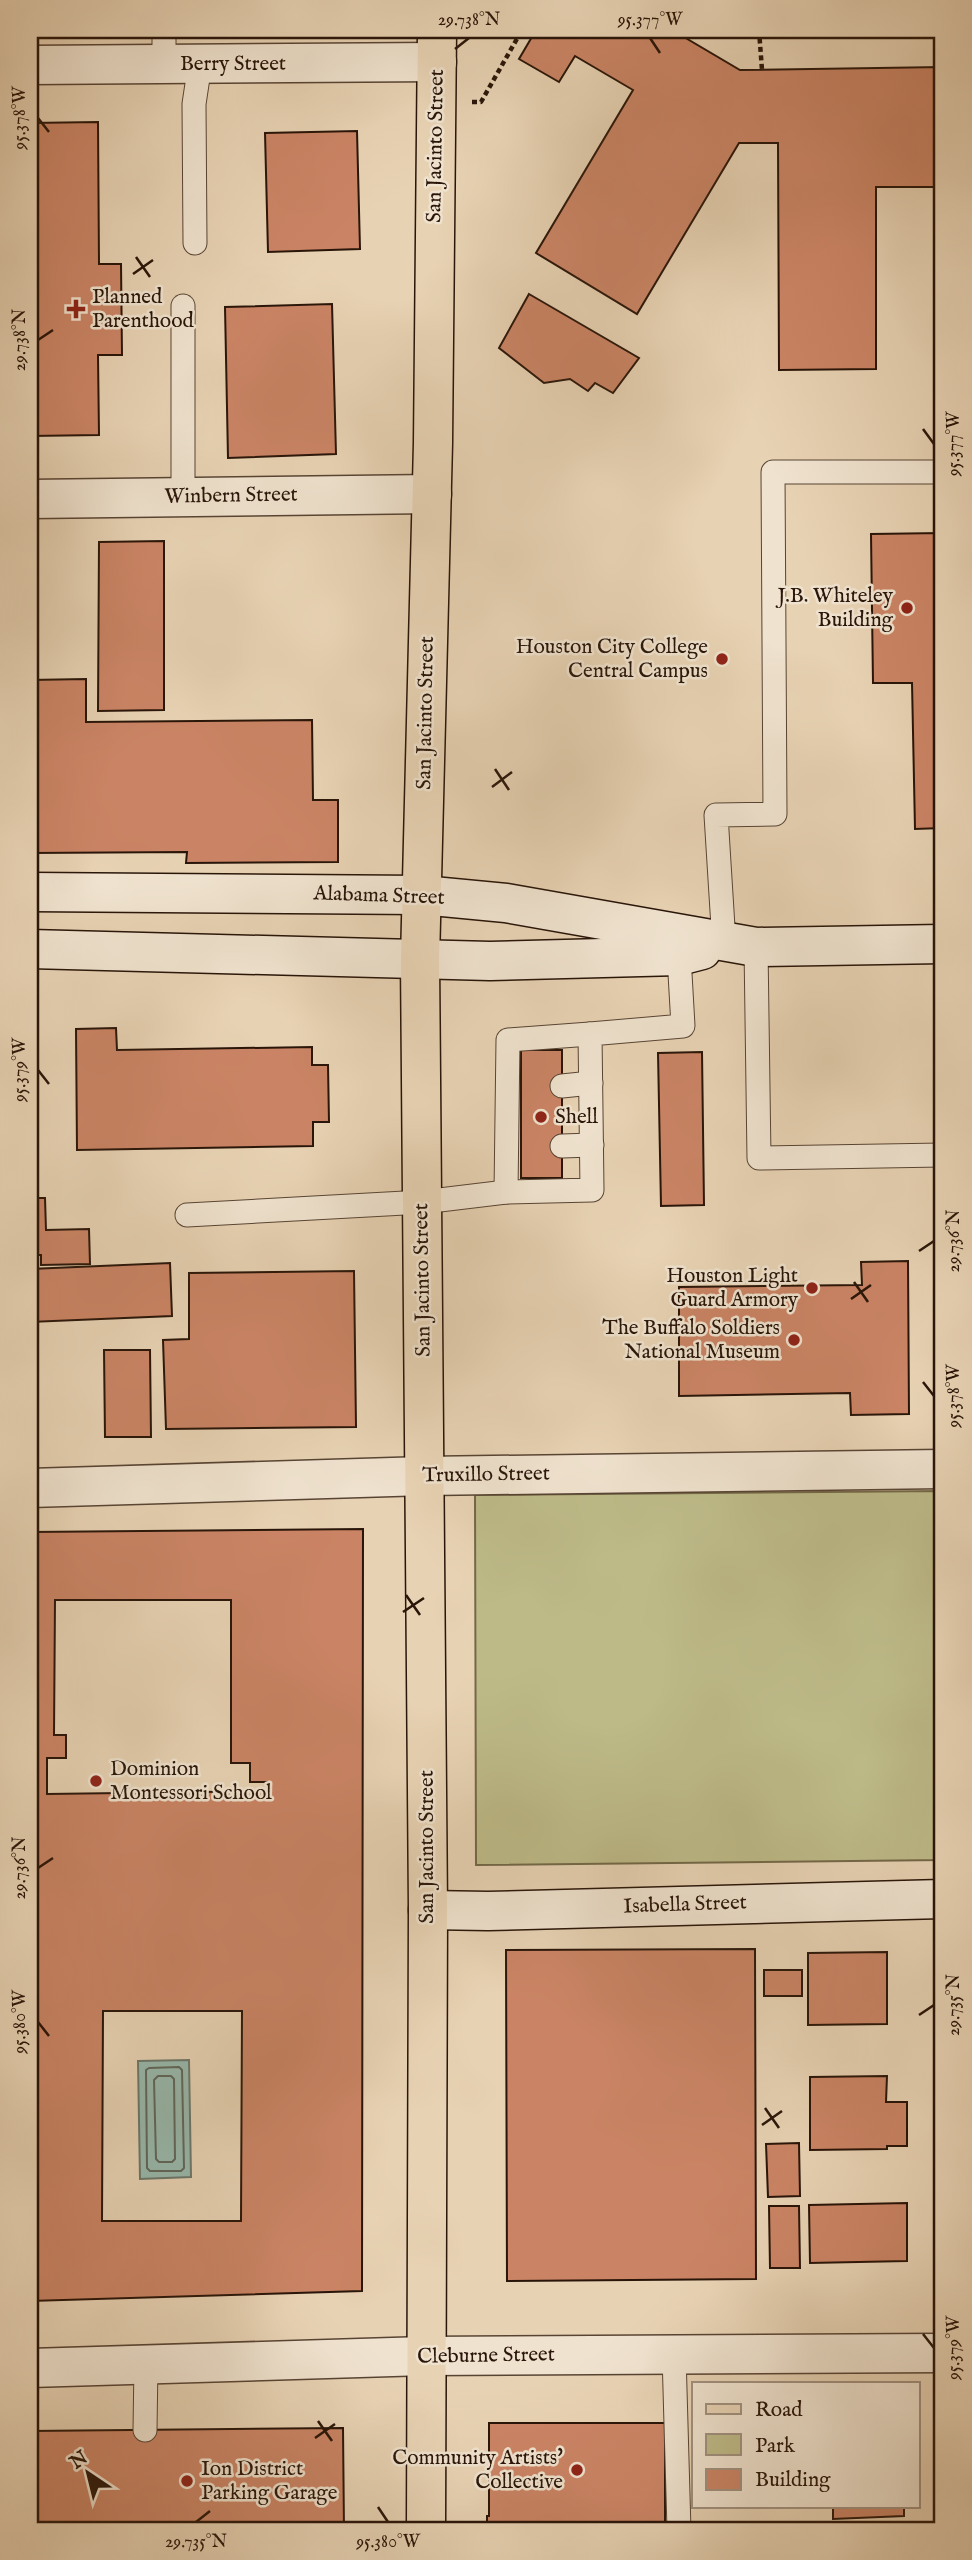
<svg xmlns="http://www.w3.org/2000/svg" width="972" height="2560" font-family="'IM FELL English',serif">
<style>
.green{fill:#bdba88;stroke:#736848;stroke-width:2}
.water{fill:#97b8ac;stroke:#6b776b;stroke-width:2}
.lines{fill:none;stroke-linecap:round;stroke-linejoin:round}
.shore{stroke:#60665a;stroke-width:2}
.building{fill:#ca8465;stroke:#291509;stroke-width:2;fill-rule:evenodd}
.lane-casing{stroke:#584434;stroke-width:25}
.street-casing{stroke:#584434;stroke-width:41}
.secondary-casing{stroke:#291509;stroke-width:41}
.primary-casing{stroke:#291509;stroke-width:41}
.path{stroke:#291509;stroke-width:4.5;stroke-dasharray:5 3.5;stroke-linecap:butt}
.lane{stroke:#efe2ce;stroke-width:23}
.street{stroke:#efe2ce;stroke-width:38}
.secondary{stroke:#efe2ce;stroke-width:38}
.primary{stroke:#e7d2b3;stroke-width:38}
.ticks{fill:none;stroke:#291509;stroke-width:2.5}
.poi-dot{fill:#8f2418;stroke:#efe2ce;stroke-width:2.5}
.labels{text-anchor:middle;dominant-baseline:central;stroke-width:5;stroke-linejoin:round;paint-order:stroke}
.street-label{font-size:21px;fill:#291509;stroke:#efe2ce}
.poi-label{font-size:21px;fill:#291509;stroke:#efe2ce;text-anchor:end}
.neatline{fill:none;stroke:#291509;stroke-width:2.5}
.ticks-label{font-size:18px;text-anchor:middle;fill:#291509}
</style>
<rect width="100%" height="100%" fill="#e7d2b3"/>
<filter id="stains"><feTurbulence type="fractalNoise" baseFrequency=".00286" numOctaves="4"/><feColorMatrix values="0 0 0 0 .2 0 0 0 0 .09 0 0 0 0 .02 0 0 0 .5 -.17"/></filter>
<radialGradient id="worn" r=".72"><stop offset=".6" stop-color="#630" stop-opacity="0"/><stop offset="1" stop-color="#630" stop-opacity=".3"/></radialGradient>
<!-- green -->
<path class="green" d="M942 1491V1860L476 1865 475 1495Z"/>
<!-- water -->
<path class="water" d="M189 2060 191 2177 140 2179 138 2061Z"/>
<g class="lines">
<!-- shore -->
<g class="shore">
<path d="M179 2067 182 2070 184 2168 181 2171H150L147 2168 146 2070 149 2068Z"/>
<path d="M158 2076H171L174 2079 175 2159 172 2162H159L156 2159 154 2080Z"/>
</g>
</g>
<!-- building -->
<g class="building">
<path d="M536 30H672L740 70 942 67V187H876V369L779 370 778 143H739L637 314 536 253 633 90 575 56 559 82 519 59Z"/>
<path d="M98 122 99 264H121L122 355H98L99 435 30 436V123Z"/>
<path d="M357 131 360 249 268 252 265 133Z"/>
<path d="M529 294 639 358 613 393 595 383 588 391 570 379 544 383 499 348Z"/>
<path d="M332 304 336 454 228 458 225 307Z"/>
<path d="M942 533V828L915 829 912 683H873L871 534Z"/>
<path d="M164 541V710L98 711 99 542Z"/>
<path d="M86 679V722L312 720 313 800H338V862L186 863 187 852 30 853V680Z"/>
<path d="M116 1028 117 1050 312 1047V1065H328L329 1122H313V1146L77 1150 76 1029Z"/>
<rect x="521" y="1050" width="41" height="128"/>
<path d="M702 1052 704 1205 661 1206 658 1053Z"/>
<path d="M30 1198H45L46 1230 89 1229 90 1264 41 1265V1255H30Z"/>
<path d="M908 1261 909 1414 851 1415 850 1393 679 1396V1287L862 1285 861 1262Z"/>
<path d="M170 1263 172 1316 30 1322V1269Z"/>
<path d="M354 1271 356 1427 166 1429 163 1340 189 1339V1273Z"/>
<path d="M104 1350H150L151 1437H105Z"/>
<path d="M363 1529 362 2291 30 2301V1532ZM55 1600H231V1763H250V1782H269V1791L47 1794V1758H66V1735H54ZM103 2011H242L241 2221H102Z"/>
<path d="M755 1949 756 2279 507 2281 506 1950Z"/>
<path d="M887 1952V2024L808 2025V1953Z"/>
<rect x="764" y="1970" width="38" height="26"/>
<path d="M887 2076 886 2102H907V2146H887V2149L810 2150V2077Z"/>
<path d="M799 2143 800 2196 768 2197 766 2144Z"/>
<path d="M907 2203V2261L810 2263 809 2205Z"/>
<path d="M769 2206H799L800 2268H770Z"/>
<path d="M489 2423H665V2530H487V2516H489Z"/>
<path d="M343 2428 344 2530H30V2431Z"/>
<path d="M833 2506H904V2516L833 2519Z"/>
</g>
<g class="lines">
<!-- lane casing -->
<g class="lane-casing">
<g id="lane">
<path d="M164 64V30"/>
<path d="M195 243 194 104 200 64"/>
<path d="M183 306V497"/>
<path d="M724 943 716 815 775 814 773 472H942"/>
<path d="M756 947 759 1158 942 1155"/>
<path d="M562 1086 591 1083"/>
<path d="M562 1146 592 1145"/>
<path d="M506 1192 508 1040 590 1034"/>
<path d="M187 1215 423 1202 506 1192 592 1190 590 1034 683 1026 679 956"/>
<path d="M674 2354 679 2530"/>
<path d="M145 2430 146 2364"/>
</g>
</g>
<!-- street casing -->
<g class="street-casing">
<g id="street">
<path d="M30 65 437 62"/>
<path d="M30 499 432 494"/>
<path d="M30 1488 425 1476 942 1469"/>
<path d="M30 2368 425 2356 942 2353"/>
</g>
</g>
<!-- secondary casing -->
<g class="secondary-casing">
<g id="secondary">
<path d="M30 892 422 895 506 903 756 947 942 944"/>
<path d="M30 949 490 961 679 956 702 950"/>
<path d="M428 1910 488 1911 942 1899"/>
</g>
</g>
<!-- primary casing -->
<g class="primary-casing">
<path id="primary" d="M426 2530 428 1910 420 960 433 443 437 30"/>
</g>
<!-- path -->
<g class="path">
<path d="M759 30 762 70"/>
<path d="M472 102H481L522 30"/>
</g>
<!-- lane -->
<use href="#lane" class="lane"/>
<!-- street -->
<use href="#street" class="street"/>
<!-- secondary -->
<use href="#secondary" class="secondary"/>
<!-- primary -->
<use href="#primary" class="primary"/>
</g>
<!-- ticks -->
<path class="ticks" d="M650 38 660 53M455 49 469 38M38 118 49 132M136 257 150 277M133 274 153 260M38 340 53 330M923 429 934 444M495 769 509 790M492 787 512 772M38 1070 49 1084M919 1251 934 1241M854 1282 868 1302M851 1299 871 1285M923 1382 934 1396M406 1595 420 1615M403 1612 424 1598M38 1868 53 1858M919 2015 934 2005M38 2022 49 2036M765 2108 779 2128M762 2125 782 2111M923 2334 934 2348M318 2421 332 2441M315 2438 335 2424M378 2507 388 2522M196 2522 210 2511"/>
<!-- markers -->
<g class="poi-dot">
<path d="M72.5 298.5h7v7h7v7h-7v7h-7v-7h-7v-7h7z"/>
<circle cx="907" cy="608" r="7"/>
<circle cx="722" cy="659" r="7"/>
<circle cx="541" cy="1117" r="7"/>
<circle cx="812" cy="1288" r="7"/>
<circle cx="794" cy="1340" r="7"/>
<circle cx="96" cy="1781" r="7"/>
<circle cx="577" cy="2470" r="7"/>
<circle cx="187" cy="2481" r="7"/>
</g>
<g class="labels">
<!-- street labels -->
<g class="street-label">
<text x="233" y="64">Berry Street</text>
<text transform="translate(436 146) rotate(-89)">San Jacinto Street</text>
<text transform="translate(231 496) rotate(-1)">Winbern Street</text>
<text transform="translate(426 713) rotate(-89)">San Jacinto Street</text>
<text transform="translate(379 896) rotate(2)">Alabama Street</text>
<text transform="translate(423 1280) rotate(-91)">San Jacinto Street</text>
<text transform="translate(486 1475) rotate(-1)">Truxillo Street</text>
<text transform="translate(427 1847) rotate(-90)">San Jacinto Street</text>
<text transform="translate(685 1905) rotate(-2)">Isabella Street</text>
<text transform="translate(486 2356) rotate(-1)">Cleburne Street</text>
</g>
<!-- poi labels -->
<g class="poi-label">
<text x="92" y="297" text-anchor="start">Planned<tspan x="92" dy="24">Parenthood</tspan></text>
<text x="893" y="596">J.B. Whiteley<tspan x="893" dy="24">Building</tspan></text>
<text x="708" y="647">Houston City College<tspan x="708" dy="24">Central Campus</tspan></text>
<text x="555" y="1117" text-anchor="start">Shell</text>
<text x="798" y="1276">Houston Light<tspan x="798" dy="24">Guard Armory</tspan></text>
<text x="780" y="1328">The Buffalo Soldiers<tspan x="780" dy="24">National Museum</tspan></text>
<text x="110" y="1769" text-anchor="start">Dominion<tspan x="110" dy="24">Montessori School</tspan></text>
<text x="563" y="2458">Community Artists'<tspan x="563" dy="24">Collective</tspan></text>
<text x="201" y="2469" text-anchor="start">Ion District<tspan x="201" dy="24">Parking Garage</tspan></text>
</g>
</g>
<!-- margin -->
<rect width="972" height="2560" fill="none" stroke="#e7d2b3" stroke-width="77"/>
<!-- legend -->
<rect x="692" y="2382" width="228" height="126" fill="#efe2ce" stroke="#a0907f" stroke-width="2"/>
<rect x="706" y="2404" width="35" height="10" fill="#e7d2b3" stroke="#a0907f" stroke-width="2"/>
<text x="755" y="2416" font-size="21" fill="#291509">Road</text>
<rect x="706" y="2434" width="35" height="21" fill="#bdba88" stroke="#a0907f" stroke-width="2"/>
<text x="755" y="2452" font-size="21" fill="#291509">Park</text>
<rect x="706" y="2469" width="35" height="21" fill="#ca8465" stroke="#a0907f" stroke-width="2"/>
<text x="755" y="2486" font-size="21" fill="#291509">Building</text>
<!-- north arrow -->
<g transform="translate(88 2473) rotate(325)" stroke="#efe2ce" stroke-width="5" paint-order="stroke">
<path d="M0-5L12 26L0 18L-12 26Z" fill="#291509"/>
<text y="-10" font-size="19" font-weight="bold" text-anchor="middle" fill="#291509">N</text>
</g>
<rect x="38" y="38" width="896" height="2484" class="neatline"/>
<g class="ticks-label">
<text x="469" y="25">29.738°N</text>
<text x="650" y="25">95.377°W</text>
<text transform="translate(19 118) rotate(-90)" y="6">95.378°W</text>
<text transform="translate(19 340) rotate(-90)" y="6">29.738°N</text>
<text transform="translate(953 444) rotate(-90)" y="6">95.377°W</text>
<text transform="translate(19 1070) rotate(-90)" y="6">95.379°W</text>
<text transform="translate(953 1241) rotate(-90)" y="6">29.736°N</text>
<text transform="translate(953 1396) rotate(-90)" y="6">95.378°W</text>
<text transform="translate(19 1868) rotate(-90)" y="6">29.736°N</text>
<text transform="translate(953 2005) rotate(-90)" y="6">29.735°N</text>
<text transform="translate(19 2022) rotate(-90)" y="6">95.380°W</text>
<text transform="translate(953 2348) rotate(-90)" y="6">95.379°W</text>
<text x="196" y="2547">29.735°N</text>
<text x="388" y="2547">95.380°W</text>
</g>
<rect width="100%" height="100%" filter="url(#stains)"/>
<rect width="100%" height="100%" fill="url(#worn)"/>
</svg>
